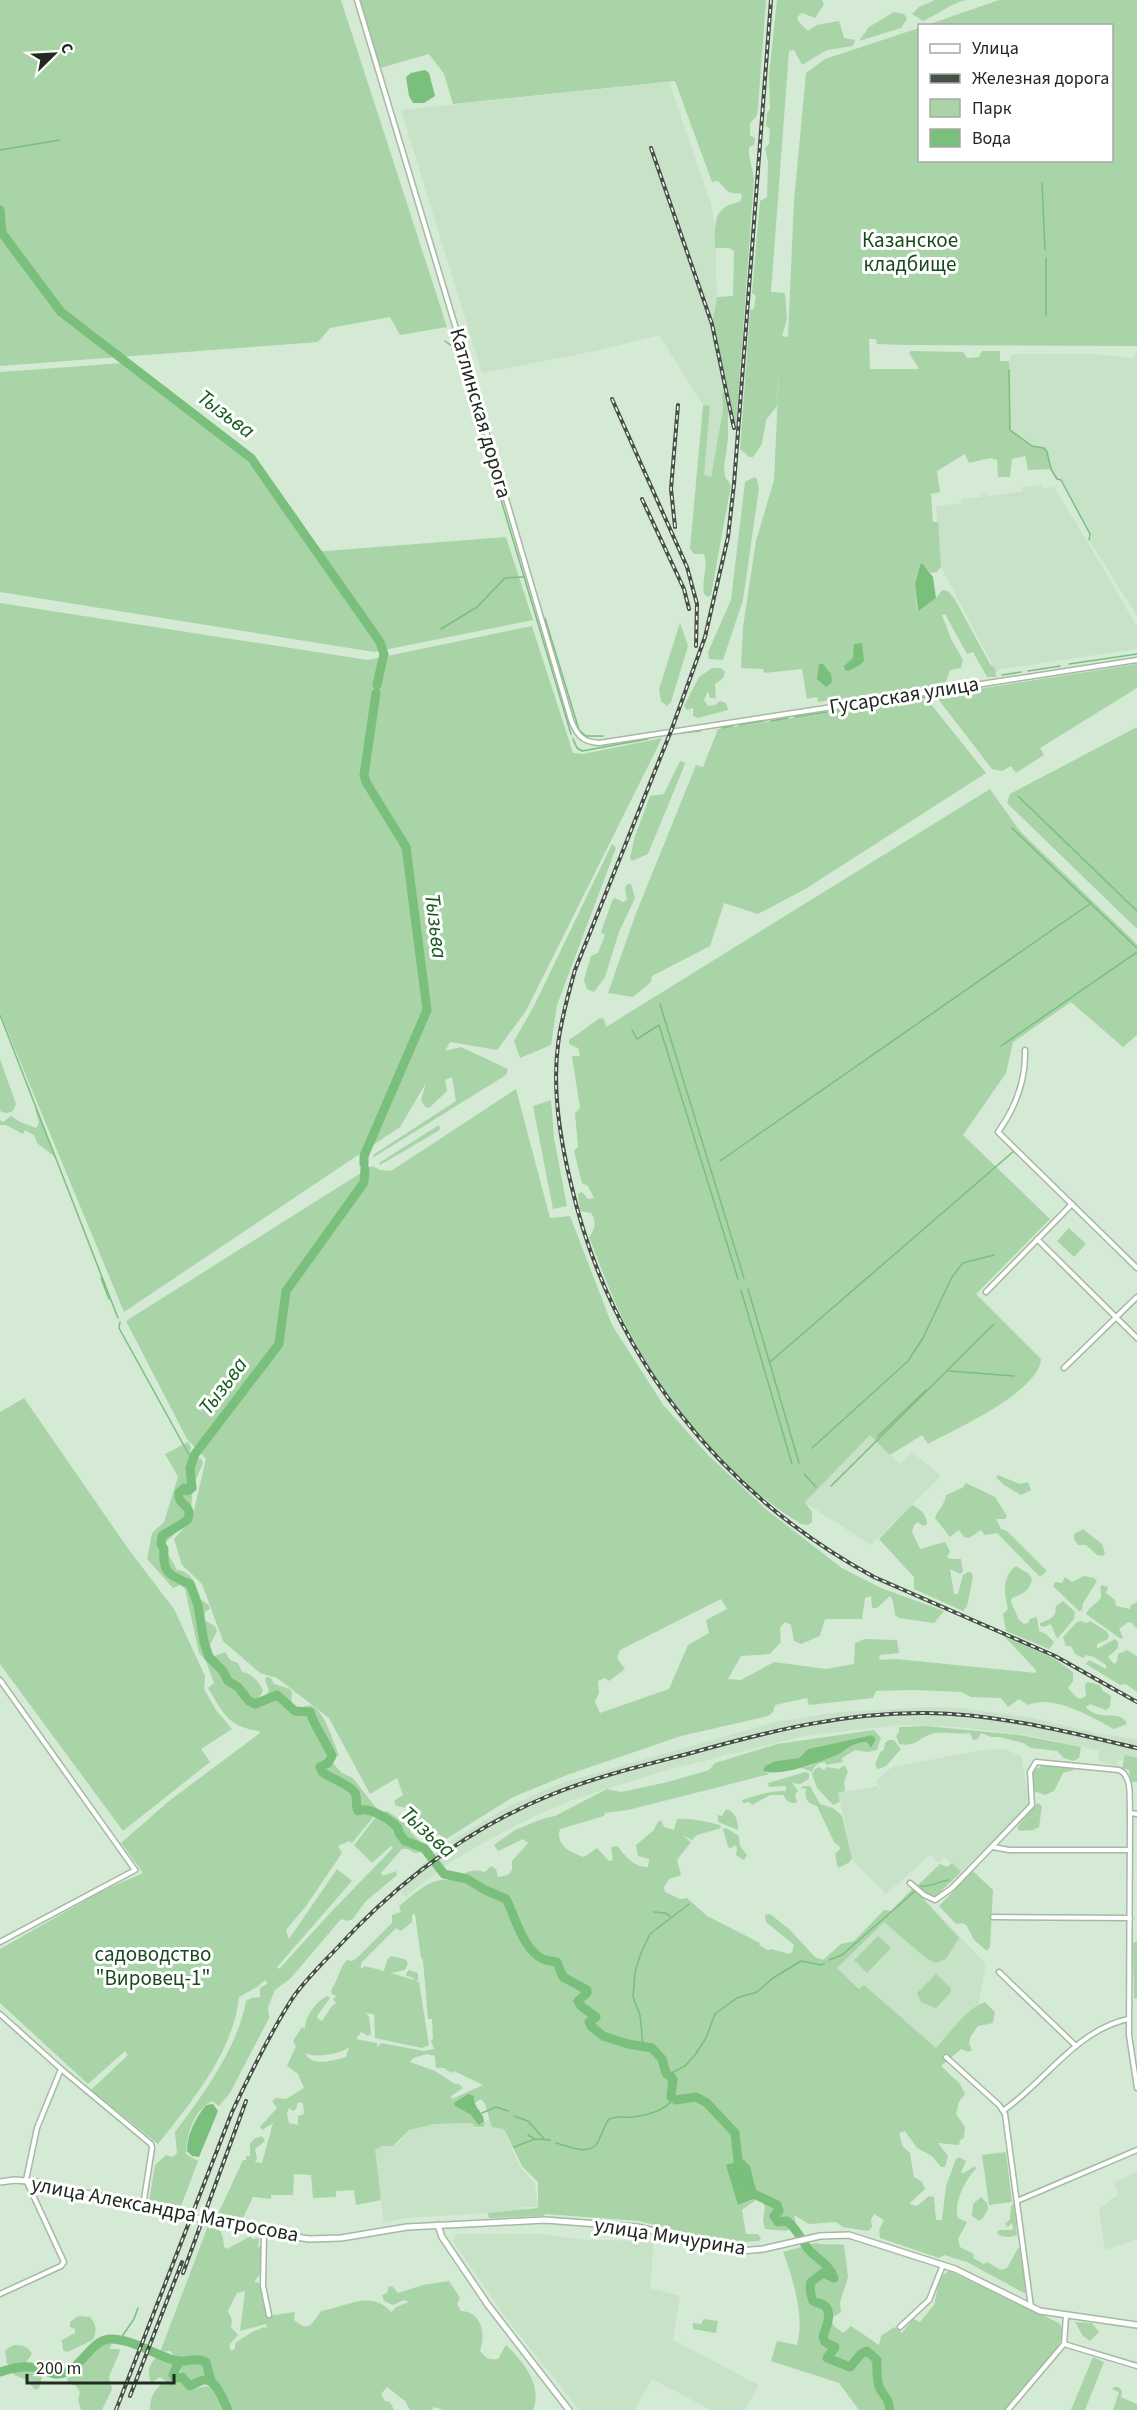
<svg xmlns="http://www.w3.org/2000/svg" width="1137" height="2410" font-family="'Source Sans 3',sans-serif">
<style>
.built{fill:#c7e2c7}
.green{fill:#a8d4a8;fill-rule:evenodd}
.water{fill:#7abf7c}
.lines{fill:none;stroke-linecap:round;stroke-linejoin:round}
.stream{stroke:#7abf7c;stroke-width:1.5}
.river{stroke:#7abf7c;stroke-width:9}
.street-casing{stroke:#a5b9a4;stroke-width:7}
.secondary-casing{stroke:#a5b9a4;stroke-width:8}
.street{stroke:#fff;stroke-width:4}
.secondary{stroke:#fff;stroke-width:5}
.rail-casing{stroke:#465046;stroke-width:4}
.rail{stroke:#fff;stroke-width:1.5;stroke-dasharray:4.5;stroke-linecap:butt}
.labels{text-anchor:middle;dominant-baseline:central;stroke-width:6;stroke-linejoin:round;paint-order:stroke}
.park-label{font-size:21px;fill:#194a1d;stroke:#fff}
.street-label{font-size:21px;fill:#212921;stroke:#fff}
.water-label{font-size:22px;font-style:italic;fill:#135c1d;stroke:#fff}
</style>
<rect width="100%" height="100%" fill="#d5ead5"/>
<!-- built -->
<g class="built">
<path d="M669 82 711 204 715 227 717 297 712 326 725 391 722 393 723 409 711 477 703 475 710 406 703 405 659 335 595 351 482 373 401 110Z"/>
<path d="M1012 354H1094L1134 358 1135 354H1137V616L1089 540 1090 534 1061 480 1057 479 1051 469 1047 452 1044 448 1032 446 1010 430 1009 361Z"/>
<path d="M1042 485 1043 488 1054 487 1083 534 1137 627V649L1001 669 996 672 941 567 936 506 961 503V499L982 497V494H986V497L1023 491V487Z"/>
<path d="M870 1435 900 1464 912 1452 941 1476 871 1545 804 1502Z"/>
<path d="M929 1599 1066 1659 1137 1700V1704L1055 1657 927 1603Z"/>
<path d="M929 1707 960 1708 1029 1717 1097 1733 1137 1740V1761L1118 1760 1116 1766 1098 1761 1099 1751 1092 1749 1026 1735 958 1727 900 1725 809 1735 674 1768 569 1801 518 1824 489 1840 449 1863 405 1897 396 1887 449 1842 509 1806 561 1783 775 1722 839 1712Z"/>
<path d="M1005 1749 1021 1756 1029 1801 1028 1807 961 1872 935 1849 944 1858 938 1863 930 1855 886 1894 853 1861 838 1793 877 1786 884 1794 876 1781 892 1767 983 1750Z"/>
<path d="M916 1891 986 1964 974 2028 941 2063 837 1968Z"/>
<path d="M490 2117 503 2127 519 2165 535 2184 538 2207H522V2211L406 2218 384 2223 374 2150 382 2146H393L400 2141 408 2130 434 2124 473 2123 474 2129 482 2127Z"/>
<path d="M1137 2172V2239L1105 2250 1099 2209 1118 2195 1114 2182Z"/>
<path d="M456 2234H544L586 2240 654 2241 650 2288 680 2296 673 2340 759 2385 745 2410H711L652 2379 634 2410H579L503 2314 453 2241Z"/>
</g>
<!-- green -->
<g class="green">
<path d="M0 0H341L447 327 400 335 390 317 330 328 318 342 0 366Z"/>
<path d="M360 0H766L758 108 757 115 750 124V135L755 138 754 145 749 147C748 158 753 168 754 179L736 427 713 320 717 297 733 296 734 251 729 248H715C715 225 712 206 740 202L742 196 740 193C727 195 726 189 718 181L712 182 675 81 453 104 444 74 429 54 380 68Z"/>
<path d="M777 0H822L824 4 815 18 802 13 797 17 798 21 808 31 817 25 839 21 844 38 855 40 853 46 827 50 802 65 794 50 789 51 771 292 785 293 787 319 782 336 788 337 794 201 806 73 825 59 919 28 920 160H1112V26L927 25 999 0H1137V346L905 345 877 344 876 339H869L870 369H919L909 353 911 351 963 352 967 358 979 357 982 351H1000V361H1009L1010 430 1032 446 1044 448 1047 452 1051 469 1028 470 1025 456 1012 459 1010 477H998L997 460 990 458 969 463 965 454 937 471 940 492 931 494 933 522H938L941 567 937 572 931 573 922 564 920 565 915 584 917 610 936 598 942 590 948 591 954 598 990 664 995 668 996 677H987L973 652 967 654 945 614 942 615 951 639 963 660 961 668 950 670 945 684 818 702 817 697 807 699 802 669 764 673 763 669 741 668 743 627 756 541 774 480 780 351 777 406 766 420 762 444 753 457H749L740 449 750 311 754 308 756 296 752 293 760 201 767 197 768 162 765 148 769 144 770 129 766 126 767 113 770 109 769 76Z"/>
<path d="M935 0H966C951 3 937 15 923 21L912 14 919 7Z"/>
<path d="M894 12 904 14 907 19 901 28 859 41 869 27Z"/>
<path d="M123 363 245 458 313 552 506 537 533 620 374 652 0 592V372Z"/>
<path d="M725 391 728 411V439L724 468 725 477 731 485 711 595 708 597 704 594C701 581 709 566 704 554H694L690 549 703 405 710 406 704 475 711 477 723 410 722 393Z"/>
<path d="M754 477 757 479 759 488 743 600 723 660 709 659 708 652 731 600 745 482Z"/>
<path d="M0 603 368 660 532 626 573 753 583 754 662 738 526 1011 497 1050 450 1042 445 1051 461 1047 508 1069 506 1075 374 1157 373 1155 456 1101 452 1077 445 1080 447 1091 429 1108 425 1107 421 1100 426 1083 400 1127 124 1312 0 1013Z"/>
<path d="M680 623 688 646 671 702 667 706 661 701 659 689Z"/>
<path d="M1137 664V688L1040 748 1044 755 1016 773 1011 766 1002 771 992 769 938 699 939 695Z"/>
<path d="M712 668H721L725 672 723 678 715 684 716 698H710L708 691 704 700 708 706 715 705 720 701 726 703 728 710 698 718 693 716V708L687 710 684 706 699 677Z"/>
<path d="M926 698 986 773 807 888 758 914 724 903 710 946 652 976 651 982 633 997 608 993 635 916 696 765 703 767 718 729Z"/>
<path d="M1137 727V929L1007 803 1010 794Z"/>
<path d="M680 761 684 762 685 764 648 854 632 861 630 858 635 836 650 796 664 794Z"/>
<path d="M990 789 1020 831 1137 944V1035L1123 1047 1071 1002 1013 1042 1006 1073 963 1135 1050 1219 976 1294 1041 1359C1039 1392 955 1429 928 1444L922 1435 890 1455 870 1435 805 1502 812 1512V1522L808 1525 801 1524C727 1479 669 1405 628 1330 613 1300 601 1268 589 1237 596 1229 596 1221 591 1213L580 1211 578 1194 582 1192 588 1199 594 1198 588 1186 582 1183 574 1151 578 1147 575 1113 580 1108 572 1056H580L578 1048 569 1044V1040L600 1018 604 1019 606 1027Z"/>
<path d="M612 844 616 848 557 1005 551 1045 520 1058 514 1041 534 1006Z"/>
<path d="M628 884H631L635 898 619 932 605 977 594 992 587 989 584 980 591 956 598 953 605 935 601 932 612 901 615 898 623 902 627 900 625 887Z"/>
<path d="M0 1059 16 1104 13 1111 7 1113 1 1112 0 1109Z"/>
<path d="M516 1089 550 1218 570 1216 612 1325 664 1406 709 1456 768 1511 842 1568 881 1588 944 1611 934 1623 899 1618 895 1615 893 1601 890 1596 877 1608H872L871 1596 865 1598 862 1619H825L820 1636 801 1644 794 1641 791 1625 785 1622 780 1628 781 1642 770 1654 741 1656 728 1679 741 1680 774 1662 826 1669 854 1664 855 1643 865 1639 897 1640 899 1653 880 1655 879 1660 896 1659 1036 1673V1670L1004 1636 1055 1659 1073 1672V1681L1068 1688 1076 1697 1080 1699 1086 1696 1085 1686 1087 1682 1100 1685 1103 1691 1111 1696 1110 1707 1106 1710 1090 1704 1086 1707C1099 1723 1121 1708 1127 1724L1114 1729C1091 1717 1054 1694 1028 1705L1019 1699 1008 1707 1001 1698 971 1697 962 1692 912 1690 876 1691 873 1698 809 1705 807 1698 775 1705 773 1712 768 1716 681 1736 567 1775 513 1797 446 1839 440 1835 417 1829 416 1821 419 1815 416 1809 396 1806 394 1801 403 1795 397 1778 370 1794 329 1718 277 1678 260 1673 223 1641 202 1584 182 1565 174 1539 192 1519 206 1459 187 1439 126 1321 372 1166 380 1170 391 1171ZM721 1599 727 1609 706 1620 709 1633 688 1645 669 1689 600 1713 595 1702 599 1693 598 1681 605 1678 609 1681 625 1669 617 1658 620 1650Z"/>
<path d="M551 1100 554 1138 567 1206 553 1209 533 1106Z"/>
<path d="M36 1107 55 1157 37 1143 34 1135 25 1130 23 1134 6 1125H0V1120L3 1122 11 1116 20 1122 36 1128 39 1123 35 1109Z"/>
<path d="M439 1125 440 1130 380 1165 379 1163Z"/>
<path d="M1069 1228 1086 1244 1074 1257 1057 1241Z"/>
<path d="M24 1398 129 1550 174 1609 205 1676 204 1689 216 1710 232 1729 201 1749 210 1762 123 1831 0 1664V1412Z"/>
<path d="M188 1442 191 1447 190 1454 192 1457 201 1459 203 1463 193 1486 190 1519 163 1545 177 1570C192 1571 197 1586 200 1599L209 1605 210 1609 205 1612 204 1620 215 1626 217 1631 207 1651 208 1655 212 1657 225 1652 230 1660 238 1663 242 1672C251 1673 260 1682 263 1691L258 1699 260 1701 265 1700 269 1690 265 1681 266 1677 271 1678 274 1684 290 1689 292 1693 291 1706C301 1716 301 1703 312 1706 324 1710 334 1744 339 1755L336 1756 329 1753 326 1754 327 1757 342 1773 353 1778 377 1809 376 1814 352 1843 349 1841 338 1846 342 1853 306 1906 286 1930 289 1939 337 1869 352 1881 277 1967 279 1969 333 1910 393 1848 391 1846 372 1863 354 1845 379 1813 387 1811 409 1826 411 1833 426 1847 421 1852 415 1853 408 1849H402L381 1873 383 1876 396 1871 397 1875 365 1902 353 1919 347 1921 341 1919 291 1978 275 1990 268 2007 269 2018 230 2093 219 2106 212 2101C193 2111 187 2134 186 2154L198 2161 180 2209 149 2202 155 2165 166 2155 173 2157 177 2153 175 2132C203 2095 238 2047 246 2001L251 1998 260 1997V1988L268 1983 265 1980 257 1987 239 1997C233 2053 192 2101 158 2144L91 2090 128 2055 125 2051 88 2084 0 2003V1949L104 1890 143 1873 121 1843 169 1801 260 1733 259 1731C227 1726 224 1714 208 1688L214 1683 206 1661 199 1653 185 1589 180 1585 173 1588 147 1559 152 1533 164 1522 178 1477 165 1454Z"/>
<path d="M998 1475 1020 1484 1028 1482 1031 1490 1021 1495 1004 1485 996 1477Z"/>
<path d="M966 1483 995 1497 1007 1516 1005 1519H996L1001 1529 1007 1531 1047 1571 1040 1577 997 1533 985 1535 981 1530 969 1538 964 1537 959 1530 950 1537 935 1518C938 1509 945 1505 946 1495L962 1488Z"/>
<path d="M912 1505C921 1509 926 1514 927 1524L923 1526 918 1522 914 1525 912 1532 920 1549 945 1542 950 1551 947 1557 950 1559H961L963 1572 960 1574 950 1569 954 1594H958L963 1575 968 1572 972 1573 973 1577 967 1606 963 1611 914 1589V1577L879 1539Z"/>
<path d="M1083 1529 1102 1544 1105 1553 1103 1556 1097 1555 1086 1545H1078L1074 1539V1534Z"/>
<path d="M1016 1566 1029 1574 1032 1579C1030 1591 1022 1594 1012 1598L1011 1602 1019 1620 1024 1624 1028 1623 1030 1619 1037 1617 1039 1631 1046 1634 1054 1642 1049 1649 1006 1631 1003 1614 1008 1609C1004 1594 1002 1576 1016 1566Z"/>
<path d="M1084 1576 1094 1578 1097 1581 1083 1603 1082 1610 1079 1611 1053 1586 1055 1582 1062 1583 1065 1577 1072 1582Z"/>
<path d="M1102 1585 1108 1587 1106 1593 1115 1600 1116 1606 1130 1609 1131 1605 1137 1602V1629L1132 1623 1128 1622 1119 1629 1123 1637 1121 1639 1086 1614C1089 1606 1101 1602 1101 1596 1102 1593 1100 1590 1100 1587Z"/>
<path d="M1063 1601 1075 1612 1074 1619 1057 1639 1051 1624 1044 1627 1040 1626V1623L1050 1619 1055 1614 1056 1606Z"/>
<path d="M1081 1621 1086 1623 1090 1621 1106 1631 1109 1635 1108 1639 1097 1644V1649L1115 1639 1118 1642V1648L1108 1657 1114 1664 1117 1662 1118 1654 1127 1650 1137 1656V1692L1126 1684 1120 1685 1086 1664 1089 1660 1106 1669V1665L1094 1657 1086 1655 1083 1658 1075 1654 1071 1646H1066L1063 1637 1077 1622Z"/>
<path d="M925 1726 1020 1735 1081 1747 1079 1758 1073 1761 1064 1758 1057 1751 1031 1748 1023 1743 999 1737H991L981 1733 978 1739 973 1740 970 1733C957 1735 943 1731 931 1734 917 1739 917 1747 899 1744L896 1736 899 1732V1727Z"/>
<path d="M874 1730 881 1738 877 1750 868 1752 855 1750 842 1758 843 1762 826 1765 825 1762C819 1763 814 1765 812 1772L800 1767 810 1766 819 1761 835 1756 855 1742 876 1739 872 1735 808 1749 799 1758 776 1761 763 1771 770 1774 628 1810 605 1813 604 1816 560 1829C555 1845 571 1853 584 1857L597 1848 609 1861 613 1860 611 1847 617 1846C626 1856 633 1867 648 1867L649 1859 638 1856 636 1845 654 1830 657 1823 661 1820 664 1827 674 1830 677 1819C692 1818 706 1822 720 1825L721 1828 697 1835 692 1840 682 1835 691 1842 677 1860 681 1875 669 1879 664 1887 665 1892 680 1899 687 1898 707 1916 760 1943 759 1945 768 1950 771 1949 789 1954 792 1952 794 1945 766 1922 765 1915 770 1914 789 1929 815 1957 823 1960 841 1944 854 1941 884 1910 891 1911 912 1889 916 1891 959 1938 946 1959 936 1963 926 1958 884 1922 837 1968 859 1989 864 1985 936 2048C950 2033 966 2009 985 2002L995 2012 993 2023 978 2026 971 2036 969 2043 972 2050 968 2052 961 2049 941 2066 960 2084 965 2094 959 2102 956 2114 965 2127 964 2138 960 2140 959 2145 938 2143 948 2156 945 2167H941L932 2156 917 2148 905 2131 899 2133 903 2147 910 2153 914 2177 922 2182 925 2189 909 2204 917 2206 929 2196 934 2197 936 2220H942L946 2186 956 2159 959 2157 966 2161 961 2173H964L975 2166 976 2169C966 2178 953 2204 958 2218L967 2222 958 2239 960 2247 974 2254 973 2258 984 2264 987 2262 1001 2270 1007 2268 1018 2248H1021L1027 2292 1024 2293 967 2262 944 2255 939 2258 880 2238 879 2230 884 2220 874 2214 871 2220 872 2227 868 2231 843 2227 836 2222 809 2224 794 2215 797 2227 785 2231 765 2229 763 2220 765 2207 761 2199 756 2200 742 2210 746 2234H758L761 2238 759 2241 742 2242 740 2246 639 2221 545 2214 544 2216 489 2218 488 2213 538 2208V2182L522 2166 504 2129 492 2127 485 2104 481 2099 476 2102 474 2108 483 2116 485 2124 483 2127H475L472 2123 434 2124 409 2130 393 2146H382L375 2150 381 2200 356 2205 354 2190 336 2191V2197L313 2198 311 2175 294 2174 293 2195H271V2199L253 2197 241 2222 218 2214 243 2160H246V2156H250V2144L254 2139 262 2136 265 2141 255 2149 257 2158 255 2162 262 2163 273 2123 262 2130 260 2127 277 2108 272 2101 276 2098 286 2099 304 2088 298 2074 287 2066 296 2046 293 2041 302 2027 305 2029C305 2016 316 2002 327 1996L330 1998 317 2016 318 2019 322 2021 332 2006 336 2003 333 1999 342 1991 336 1996 332 1994 331 1990C338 1981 339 1968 347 1960L352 1961 357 1958 392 1923V1915L401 1912 399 1906C411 1897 424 1883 440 1880 445 1879 449 1881 454 1879 466 1873 470 1868 485 1872L491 1866 496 1869 498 1877 508 1875 512 1870V1861L528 1843 523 1839 498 1851 494 1845 515 1830 542 1819 555 1816 607 1789 621 1792 668 1782 709 1770 715 1763 777 1744ZM415 1914 421 1958 423 1960 428 2019H432L433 2038 431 2041 434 2049 424 2051 381 2043 377 2047V2043L356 2039 361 2032 368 2036 371 2034 369 2017 366 2013 374 2014 375 2038 422 2048 429 2045 419 1982 415 1980H418V1973L409 1970 407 1972 406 1976 412 1977 414 1980 391 1973 405 1970 408 1963 405 1959 391 1956 387 1960 384 1971 365 1966 361 1969V1963L396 1928 401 1931 412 1922V1915ZM349 2047 346 2057C333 2060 313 2068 305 2053 313 2058 340 2055 349 2047ZM427 2054 435 2056 436 2068H444L451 2073 454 2071 483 2085 452 2099 451 2096 463 2088 459 2084H455L435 2071 410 2062 413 2058ZM298 2102 303 2103 304 2114 298 2116V2125L289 2123 287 2113 289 2108 293 2111 296 2109Z"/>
<path d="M889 1740H894L901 1749 886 1766 878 1769 875 1765 880 1752 884 1750 885 1743Z"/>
<path d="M1125 1755 1137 1758V1782H1131L1129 1770 1122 1768Z"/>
<path d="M844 1765 848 1771 844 1782 845 1791 838 1793 840 1802 833 1805 817 1788 812 1774 815 1769 819 1767 824 1770 827 1767 839 1769Z"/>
<path d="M1045 1765 1072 1768 1074 1770 1063 1773 1054 1791 1045 1795 1034 1791 1032 1770Z"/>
<path d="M805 1772 809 1773V1779L800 1784 792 1783 798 1791 795 1795 797 1802C790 1805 787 1801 783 1795H770L752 1805 749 1802 743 1803 742 1800C760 1795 767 1791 786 1791V1786L769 1787 768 1783Z"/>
<path d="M804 1786H810L820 1804 833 1808 842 1816 852 1858 850 1862 838 1868 835 1854 841 1848 834 1842 817 1806C808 1804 804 1799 806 1789L800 1788Z"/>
<path d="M1038 1803 1042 1806 1039 1827 1033 1830 1019 1831 1017 1827C1020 1824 1036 1804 1038 1803Z"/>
<path d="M726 1809C736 1811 738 1822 738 1830L718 1822V1815L722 1816Z"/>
<path d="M726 1828 739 1836 740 1846 747 1855 744 1860 736 1855 737 1848 735 1845 731 1848 728 1847 723 1829Z"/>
<path d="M952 1863 961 1872 935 1897H931L918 1885 940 1864 947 1867Z"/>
<path d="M973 1871 993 1890 990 1947 987 1951 974 1940 967 1926 963 1923 956 1924 939 1906Z"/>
<path d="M878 1936 891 1948 867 1973 854 1960Z"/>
<path d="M1137 1941V1998L1134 1999 1133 1943Z"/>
<path d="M936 1974 951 1988V1992L936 2008 921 2002 917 1993Z"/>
<path d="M1006 2152 1012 2202 989 2205 982 2155Z"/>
<path d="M981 2197 987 2203 988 2209 983 2218 979 2221 972 2216 973 2204Z"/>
<path d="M1014 2203 1017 2235C1011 2238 1001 2238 997 2233L999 2230H1012L1013 2227 1012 2223 1008 2227 1005 2224 1010 2219 1011 2206Z"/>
<path d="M208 2226C222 2227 223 2234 224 2247L227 2249 251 2236 252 2239 259 2238 258 2247 262 2246 261 2273 254 2282 259 2283 267 2316 295 2312 294 2320C309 2333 312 2324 321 2311 347 2307 371 2289 391 2312L396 2307 409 2302 404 2300 393 2305 384 2301 382 2295 387 2293 389 2286 393 2287 398 2293 423 2285 449 2281 460 2298 457 2304 461 2311C482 2312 486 2334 480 2351 486 2358 488 2360 498 2359L506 2345C524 2362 543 2386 533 2410H444L434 2407 431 2410H410L405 2401 387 2387 381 2394 385 2401 390 2402 394 2410H231L214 2381 206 2378 190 2383 180 2370V2361L170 2351 160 2352ZM245 2291 240 2331 266 2324 267 2329 264 2327 252 2332 235 2343V2349L231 2351 229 2345 238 2335 231 2327 232 2320 228 2311 237 2293Z"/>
<path d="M816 2243C826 2246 834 2243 844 2245L848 2277 840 2302 841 2312 830 2319 834 2326 843 2333 851 2326 879 2345 881 2336 894 2327 902 2333 913 2319 920 2322 934 2305 940 2277 949 2271 1059 2323C1065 2331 1062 2339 1058 2346L1018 2397 1004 2410H859L839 2383 771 2361 777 2341 797 2345C805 2318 793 2278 783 2252Z"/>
<path d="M78 2316 90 2317C97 2325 97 2330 93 2340L67 2352 63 2350 62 2340 75 2333V2329L70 2327V2322Z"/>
<path d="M704 2319 718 2321 716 2333 693 2329V2323L701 2324Z"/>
<path d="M1075 2322 1092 2323 1099 2332 1090 2341 1083 2336Z"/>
<path d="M104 2341H112L110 2349H119L120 2351 109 2377 112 2389 102 2410H81L78 2400 80 2392 76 2386 68 2383 67 2378 81 2374 77 2368Z"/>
<path d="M14 2345C23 2345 28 2346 32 2354L25 2364 27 2370 39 2374 42 2378 39 2388 35 2390 27 2380 14 2375 13 2368 7 2364 5 2350Z"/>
<path d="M156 2357 173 2362 175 2365 170 2375 172 2381H177L179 2378 194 2390C213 2380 221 2391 223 2410H150C150 2396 155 2388 166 2381L160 2377 151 2383C147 2371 148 2367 156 2357Z"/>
<path d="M1093 2357 1104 2362 1085 2410H1071Z"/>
<path d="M1114 2387H1118L1122 2391 1121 2397 1137 2404V2410H1113L1119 2392 1112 2389Z"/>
</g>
<!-- water -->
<g class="water">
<path d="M425 70 429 73 435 96 424 103H413L409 96 406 77 411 73Z"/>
<path d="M922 563 933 577 936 598 918 611 915 584 920 565Z"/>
<path d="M862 643 864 661 860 665 848 671 845 670 844 666 853 658 854 644Z"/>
<path d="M819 664H823L831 674 832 682 826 687 817 679Z"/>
<path d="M872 1735 876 1739 871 1748 867 1742C849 1742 847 1752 832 1757 816 1763 780 1777 763 1771L765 1766 776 1761 799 1758 808 1749Z"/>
<path d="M468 2094 474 2096C473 2108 483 2111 484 2121L479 2125 470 2114 455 2106 454 2103Z"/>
<path d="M213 2104 218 2111 199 2157 192 2156 187 2151C187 2134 195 2119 206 2105Z"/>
<path d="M744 2160 750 2166 757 2195 755 2198 738 2205 726 2165Z"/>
</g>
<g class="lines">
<!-- stream -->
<g class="stream">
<path d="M0 150 60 140"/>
<path d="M1042 183 1045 250"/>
<path d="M1046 316V258"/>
<path d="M445 341 456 349 571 734"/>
<path d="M1009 370 1010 430 1032 446 1044 448 1047 452 1051 469 1057 479 1061 480 1090 534 1089 540"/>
<path d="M545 618 579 730 586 736H603"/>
<path d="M441 629 477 607 505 578 524 577"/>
<path d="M1069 664 1137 654"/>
<path d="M1028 671 1060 666"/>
<path d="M1002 675 1021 672"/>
<path d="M833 711 925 697"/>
<path d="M795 717 827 712"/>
<path d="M771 721 788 718"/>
<path d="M739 725 764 721"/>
<path d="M722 728 733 726"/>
<path d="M679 733 700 731"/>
<path d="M573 739 577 748 582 751 648 739"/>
<path d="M1018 796 1137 911"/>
<path d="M1012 828 1137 948"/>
<path d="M660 1004 744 1278"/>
<path d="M0 1015 118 1318"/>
<path d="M632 1030 637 1039 659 1025 738 1279"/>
<path d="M1001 1046 1137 952"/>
<path d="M720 1161 1091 903"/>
<path d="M101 1278 109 1299"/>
<path d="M748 1289 799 1463"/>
<path d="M741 1290 792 1464"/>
<path d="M120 1322 119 1328 188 1453 194 1458"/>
<path d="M770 1362 1014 1151"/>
<path d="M949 1371 1014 1376"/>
<path d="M878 1436 926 1390"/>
<path d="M812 1448 908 1361 923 1338 952 1277 963 1263 994 1255"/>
<path d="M804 1474 816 1487"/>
<path d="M831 1486 994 1324"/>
<path d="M920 1886C930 1887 938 1882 948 1880"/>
<path d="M654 1912 665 1913 670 1916"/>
<path d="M829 1960 842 1955 915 1891"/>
<path d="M643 2046 640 2015 633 1997 635 1972 641 1953 650 1934 689 1904"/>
<path d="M668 2075 685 2066 695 2055 706 2038 715 2014 737 1998 757 1992 773 1978 801 1961 821 1965 824 1964"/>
<path d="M482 2113 496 2107 508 2111"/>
<path d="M514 2116 528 2121 544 2139"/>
<path d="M528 2135 535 2139"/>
<path d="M556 2143C568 2146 590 2157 598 2142 602 2134 604 2126 609 2119 618 2115 624 2118 633 2117 646 2116 666 2110 673 2099"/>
<path d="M514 2147 535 2139 550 2140"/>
<path d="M124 2340 123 2335 134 2319 138 2308"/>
</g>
<!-- river -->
<g class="river">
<path d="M0 210 2 233 61 312 251 458 380 642 384 654 377 685"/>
<path d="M364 1164V1156L427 1010 406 847 366 782 364 775 376 693"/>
<path d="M365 1169 364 1182 360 1188 286 1291 279 1344 195 1454 190 1468 192 1488 187 1491 184 1488 179 1493C178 1504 186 1503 189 1511 189 1513 189 1518 187 1520 186 1522 166 1533 162 1536L161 1544 164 1549C162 1572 169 1576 190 1584L198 1605 204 1642 209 1657 223 1671 228 1681 238 1687 249 1701 255 1704 277 1695 295 1711 310 1712C314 1726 325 1740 332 1756L328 1763 320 1767 322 1772C330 1778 352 1786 355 1793 358 1799 355 1805 358 1811 368 1806 390 1819 398 1828L399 1833 405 1841 424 1848 444 1874 467 1879 485 1890 506 1899C515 1916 523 1950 543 1959 547 1961 553 1961 557 1962L563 1977 587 1990V1993L578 2001 581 2006 596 2017 589 2022 591 2026 603 2036 628 2044 652 2048 662 2059 666 2073 673 2079 671 2097 676 2100 696 2097 707 2103 735 2133 738 2161 742 2172"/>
<path d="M749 2187 754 2194 777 2205 779 2211 774 2216 778 2222 787 2221C797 2229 801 2239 808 2249 817 2259 829 2264 834 2278L823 2273 811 2282C809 2289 810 2294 813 2301 817 2303 824 2304 826 2307 832 2315 826 2328 823 2336L825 2342 835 2347 827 2358 850 2367 861 2354 867 2351 877 2360C877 2369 876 2380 880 2389 886 2399 888 2397 890 2410"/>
<path d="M174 2360C185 2364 194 2356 206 2362L211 2381"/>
<path d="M0 2372C14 2368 26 2364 41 2369 47 2371 53 2375 59 2374 81 2372 90 2338 112 2339 134 2340 153 2354 174 2360L178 2364 173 2375 175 2378 182 2377 190 2386C194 2385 200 2380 204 2380 217 2379 223 2401 228 2410"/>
</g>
<!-- street casing -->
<g class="street-casing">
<g id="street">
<path d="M357 0 457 332 571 720C577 735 582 742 599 743L1137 660"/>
<path d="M1025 1050C1026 1081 1016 1107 998 1132L1137 1268"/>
<path d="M1037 1239 1137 1338"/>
<path d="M986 1292 1072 1204"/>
<path d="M1064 1368 1137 1297"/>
<path d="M0 1680 135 1870 0 1942"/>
<path d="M1130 1813 1137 1814"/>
<path d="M993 1847 1009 1850H1130"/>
<path d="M910 1883 924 1895 935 1900 952 1888 1032 1805 1030 1772 1036 1762 1119 1770C1133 1776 1129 1800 1130 1813L1129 2035 1137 2088"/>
<path d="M993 1917 1130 1918"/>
<path d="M999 1972 1076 2046"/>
<path d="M0 2014 61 2069 151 2144 152 2148 143 2206"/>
<path d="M946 2057 999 2105 1005 2114 1031 2307"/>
<path d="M1004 2110C1046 2081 1075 2031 1128 2019"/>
<path d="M1017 2201 1137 2150"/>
<path d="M264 2233 263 2286 269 2315"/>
<path d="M0 2294 61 2266 64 2262 26 2180 37 2128 61 2069"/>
<path d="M900 2327 929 2300 943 2265"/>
<path d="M1064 2344 1137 2366"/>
<path d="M1008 2410 1064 2344 1066 2316"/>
</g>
</g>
<!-- secondary casing -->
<g class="secondary-casing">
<g id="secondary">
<path d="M0 2182 15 2180 37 2182 240 2228 309 2239 341 2238 407 2227 545 2220 637 2227 741 2251 763 2249 820 2236 849 2235 955 2269 1040 2311 1137 2325"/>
<path d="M438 2225 442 2237 488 2305 569 2410"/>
</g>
</g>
<!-- street -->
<use href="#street" class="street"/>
<!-- secondary -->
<use href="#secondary" class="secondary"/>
<!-- rail casing -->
<g class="rail-casing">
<g id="rail">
<path d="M771 0 734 484 728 537 705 637 671 731 575 970C568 995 561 1019 558 1045 552 1091 560 1139 571 1184 610 1355 721 1494 874 1577L1055 1656 1137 1702"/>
<path d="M651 148 712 324 734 428"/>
<path d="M612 399 687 567 697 604 696 646"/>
<path d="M642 499 684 589 689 609"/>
<path d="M675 527 671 489 678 405"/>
<path d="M183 2273 246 2101"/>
<path d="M130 2396 182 2262"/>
<path d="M116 2410 232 2112C250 2074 269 2035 292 1999 305 1980 322 1964 338 1947 398 1882 471 1827 553 1794 598 1776 645 1765 691 1753 770 1731 845 1712 927 1713 998 1714 1068 1732 1137 1748"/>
</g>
</g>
<!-- rail -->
<use href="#rail" class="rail"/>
</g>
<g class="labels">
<!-- park labels -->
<g class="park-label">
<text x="910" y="240">Казанское<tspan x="910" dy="24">кладбище</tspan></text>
<text x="153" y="1954">садоводство<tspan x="153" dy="24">"Вировец-1"</tspan></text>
</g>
<!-- street labels -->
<g class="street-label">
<text transform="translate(481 413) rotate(74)">Катлинская дорога</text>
<text transform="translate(904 695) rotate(-9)">Гусарская улица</text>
<text transform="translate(165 2209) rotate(11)">улица Александра Матросова</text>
<text transform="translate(670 2236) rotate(9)">улица Мичурина</text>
</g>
<!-- water labels -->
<g class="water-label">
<text transform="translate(226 414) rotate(37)">Тызьва</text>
<text transform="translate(436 926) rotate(83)">Тызьва</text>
<text transform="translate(223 1386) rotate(-53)">Тызьва</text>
<text transform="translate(428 1832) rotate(42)">Тызьва</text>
</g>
</g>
<!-- legend -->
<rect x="918" y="24" width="195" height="138" fill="#ffffff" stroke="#a6a9a6" stroke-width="1.5"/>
<rect x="930" y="44" width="30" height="9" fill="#ffffff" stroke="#a6a9a6" stroke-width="1.5"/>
<text x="972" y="54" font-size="18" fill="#212921">Улица</text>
<rect x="930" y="74" width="30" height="9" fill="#465046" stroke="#a6a9a6" stroke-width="1.5"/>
<text x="972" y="84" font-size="18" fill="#212921">Железная дорога</text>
<rect x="930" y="99" width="30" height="18" fill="#a8d4a8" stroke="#a6a9a6" stroke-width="1.5"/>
<text x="972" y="114" font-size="18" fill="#212921">Парк</text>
<rect x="930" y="129" width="30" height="18" fill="#7abf7c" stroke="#a6a9a6" stroke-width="1.5"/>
<text x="972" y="144" font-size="18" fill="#212921">Вода</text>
<!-- north arrow -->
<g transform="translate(54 54) rotate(66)" stroke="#ffffff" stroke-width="4.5" paint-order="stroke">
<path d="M0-4.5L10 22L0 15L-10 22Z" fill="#212921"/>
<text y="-9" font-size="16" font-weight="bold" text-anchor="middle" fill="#212921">С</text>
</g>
<!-- scale -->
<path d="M27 2374v9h147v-9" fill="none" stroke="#212921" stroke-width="3"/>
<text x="36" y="2374" font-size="18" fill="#212921" stroke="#ffffff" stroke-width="4.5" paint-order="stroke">200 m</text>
</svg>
